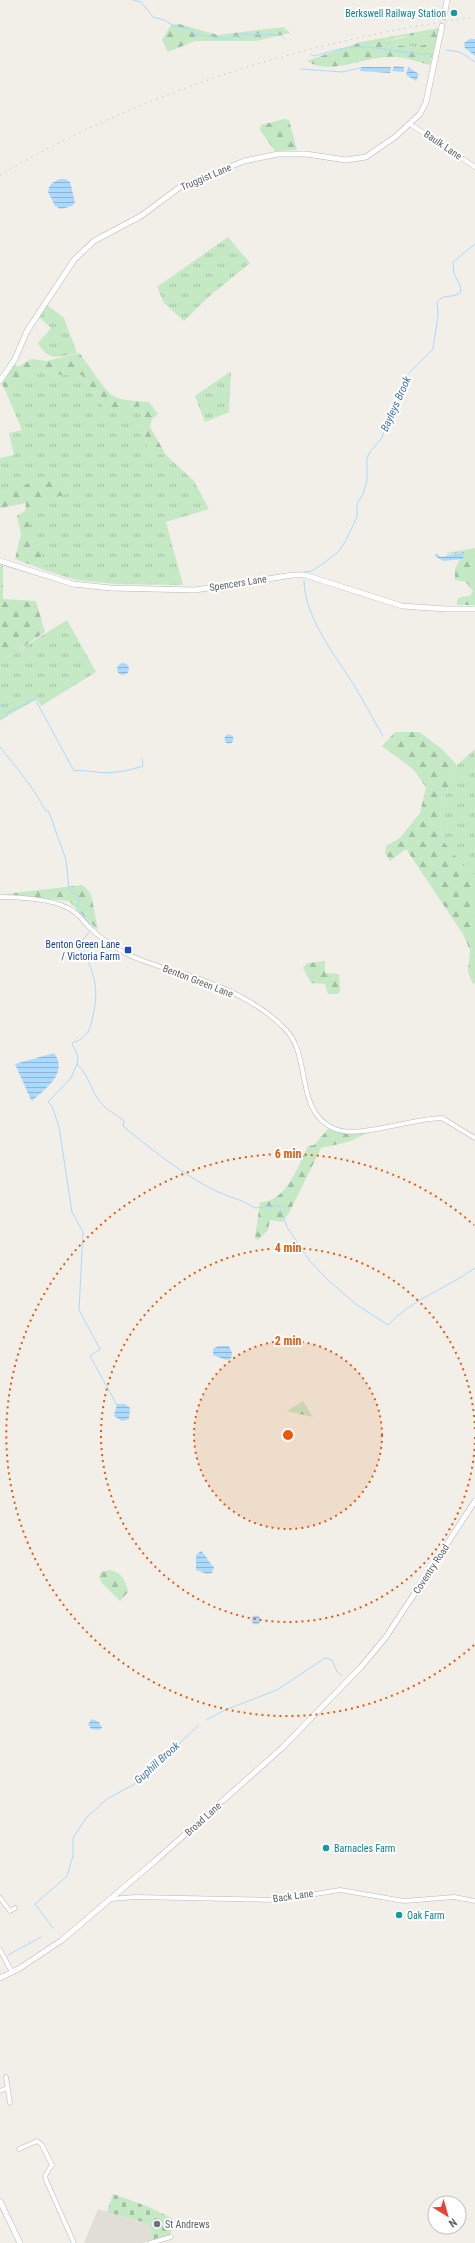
<svg xmlns="http://www.w3.org/2000/svg" width="475" height="2243" font-family="'Roboto Condensed',sans-serif">
<style>
.education{fill:#e1ded6}
.grass{fill:url(#grass-tufts)}
.forest{fill:url(#forest-firs);fill-rule:evenodd}
.cemetery{fill:url(#cemetery-stones)}
.water{fill:url(#water-rules)}
.lines{fill:none;stroke-linecap:round;stroke-linejoin:round}
.stream{stroke:#aadaff;stroke-width:1}
.minor-casing{stroke:#b5b8bc;stroke-width:5}
.tertiary-casing{stroke:#b5b8bc;stroke-width:6}
.minor{stroke:#fff;stroke-width:4}
.tertiary{stroke:#fff;stroke-width:5}
.rail{stroke:#b6b7b8;stroke-width:1;stroke-dasharray:1 5;stroke-linecap:butt}
.ring{fill:none;stroke:#e8590c;stroke-width:2;stroke-dasharray:2 4}
.culture-dot{fill:#0f9aa8;stroke:#fff;stroke-width:1.5}
.transit-dot{fill:#1a4fb4;stroke:#fff;stroke-width:1.5}
.worship-dot{fill:#6b7280;stroke:#fff;stroke-width:1.5}
.labels{text-anchor:middle;dominant-baseline:central;stroke-width:4;stroke-linejoin:round;paint-order:stroke}
.culture-label{font-size:10px;fill:#0d838f;stroke:#fff;text-anchor:start}
.street-label{font-size:10px;fill:#5f6368;stroke:#fff}
.transit-label{font-size:10px;fill:#164399;stroke:#fff;text-anchor:end}
.worship-label{font-size:10px;fill:#5b616d;stroke:#fff;text-anchor:start}
.water-label{font-size:11px;font-style:italic;fill:#4174aa;stroke:#fff}
.centre{fill:#e8590c;stroke:#fff;stroke-width:2}
.ring-label{font-size:12px;text-anchor:middle;font-weight:bold;fill:#e8590c;stroke:#fff;stroke-width:4;stroke-linejoin:round;paint-order:stroke}
</style>
<defs>
<pattern id="grass-tufts" width="24" height="20" patternUnits="userSpaceOnUse"><rect width="24" height="20" fill="#c5e8c5"/><path d="M3 7l-1-3M5 7V3M7 7l1-3M15 17l-1-3M17 17v-4M19 17l1-3" fill="none" stroke="#a3c0a4"/></pattern>
<pattern id="forest-firs" width="22" height="20" patternUnits="userSpaceOnUse"><rect width="22" height="20" fill="#c5e8c5"/><path d="M5 1l3.5 6h-7zM16 11l3.5 6h-7z" fill="#a3c0a4"/></pattern>
<pattern id="cemetery-stones" width="16" height="16" patternUnits="userSpaceOnUse"><rect width="16" height="16" fill="#c5e8c5"/><path d="M2 7V4a2 2 0 0 1 4 0v3zM10 15v-3a2 2 0 0 1 4 0v3z" fill="#a3c0a4"/></pattern>
<pattern id="water-rules" width="6" height="5" patternUnits="userSpaceOnUse"><rect width="6" height="5" fill="#aadaff"/><path d="M0 2.5h6" fill="none" stroke="#8eb4d2"/></pattern>
</defs>
<rect width="100%" height="100%" fill="#f1efe8"/>
<!-- education -->
<path class="education" d="M98 2209 150 2224 151 2240 142 2243H84Z"/>
<!-- grass -->
<g class="grass">
<path d="M414 35 425 38 427 44 417 47 384 44 386 42Z"/>
<path d="M228 237 250 263 205 300 184 321 164 303 157 287Z"/>
<path d="M47 305 64 318 77 353C58 357 49 362 38 343L51 328 39 317Z"/>
<path d="M39 368 61 375H82L104 407 141 406 146 443 150 451 166 455 194 481 209 509 166 522 183 585 116 584 77 580 50 572C45 562 29 534 28 526 27 506 56 497 70 492L65 482C40 473 40 481 19 489 13 491 6 491 0 492V458L14 455 9 433 22 430 6 392 24 374Z"/>
<path d="M231 371 229 412 205 422 195 396Z"/>
<path d="M67 620 96 672 41 706 37 699 0 720V644L8 657Z"/>
<path d="M475 749V876L464 867 443 841 440 809 457 765Z"/>
</g>
<!-- forest -->
<g class="forest">
<path d="M179 24 218 35 283 27 290 33 256 41H195L168 52 162 40 171 25Z"/>
<path d="M439 28 430 65C418 62 405 57 394 57 366 55 332 77 307 61L361 42ZM414 35 425 38 427 44 417 47 384 44 397 38Z"/>
<path d="M284 119 289 120 297 150 275 151 260 130 261 125Z"/>
<path d="M79 353C88 363 106 395 117 398 127 401 139 401 149 402L158 414 152 419 150 427 166 455 150 451 146 443 141 406 115 413 104 407 82 375H61L39 368 24 374 6 392 2 384 15 364 18 367 31 359 47 361Z"/>
<path d="M53 477 65 482 70 492C11 514 28 525 50 572L15 559 21 534 17 516 25 511 26 503 0 508V492L18 489 38 478Z"/>
<path d="M475 548V605H457V600L460 597 470 596 473 591 466 582 455 580V569L464 552 447 555V553Z"/>
<path d="M0 565 3 566V599L36 601 45 632 7 658 0 644Z"/>
<path d="M395 732H419L442 749 457 765 440 809 443 841 464 867 475 876V983L473 984 468 972 470 950 463 934 406 849 390 861 385 853 386 846 400 838 420 813 426 787 413 769 382 746Z"/>
<path d="M83 885 91 894 98 930 69 901 5 894Z"/>
<path d="M325 961V973L339 974 340 991 338 994H328L325 984 311 983 303 968 307 963Z"/>
<path d="M328 1129 346 1134 372 1131 348 1142 321 1148 289 1213 282 1222 270 1220 268 1230 258 1240 255 1238 260 1202C286 1203 298 1166 308 1146L314 1145Z"/>
<path d="M303 1401 313 1417 287 1411Z"/>
<path d="M109 1570C122 1572 125 1580 128 1592L120 1601 102 1583 99 1577 101 1572Z"/>
</g>
<!-- cemetery -->
<path class="cemetery" d="M113 2194 149 2207 175 2220 170 2235 151 2240 150 2224 107 2212Z"/>
<!-- water -->
<g class="water">
<path d="M470 39H475V56L465 48 464 43Z"/>
<path d="M394 66 404 67V72L392 71Z"/>
<path d="M361 67H391L390 73 360 71Z"/>
<path d="M408 67 419 74 416 81 406 75Z"/>
<path d="M60 179H66L70 182 75 202 72 206 61 209 55 206 48 192C49 184 53 182 60 179Z"/>
<path d="M464 552 463 559 443 561 435 556 436 553 441 557Z"/>
<circle cx="123" cy="669" r="6"/>
<circle cx="229" cy="739" r="4.5"/>
<path d="M54 1053C69 1073 45 1089 32 1101L31 1100 15 1064Z"/>
<path d="M218 1346H229L232 1353 231 1359 226 1360 213 1355V1349Z"/>
<path d="M117 1404H125L130 1408 129 1419 122 1421 114 1416Z"/>
<path d="M201 1551C207 1556 208 1562 214 1567L212 1573 207 1574 196 1570V1555Z"/>
<circle cx="256" cy="1620" r="4.5"/>
<path d="M92 1719 99 1722 102 1728 99 1730 91 1729 88 1724Z"/>
</g>
<g class="lines">
<!-- stream -->
<g class="stream">
<path d="M133 0 141 2 153 17 164 20 174 26 189 29 195 34 226 39 243 34 281 35 285 39"/>
<path d="M446 50 460 52 475 62"/>
<path d="M310 54 314 56C327 53 342 47 356 47 382 46 406 55 432 54"/>
<path d="M301 69 342 72 360 68"/>
<path d="M304 572 312 571 324 563 338 552 345 542 357 517V504L363 494 367 481V458L370 452 381 439 401 396 403 383 407 375 433 349 438 315 437 302C443 293 454 299 461 292L460 285 454 274 453 262 475 244"/>
<path d="M304 580C304 616 334 654 352 682 363 699 372 718 383 736"/>
<path d="M0 705 8 715 0 720"/>
<path d="M7 713 35 699 74 771C82 770 88 771 96 772 112 774 128 771 143 766L142 759"/>
<path d="M0 747C16 767 34 788 45 810L49 812 66 860 69 889 79 899 77 909 94 928"/>
<path d="M89 932 80 944C93 971 100 986 93 1016 89 1033 88 1037 72 1043L78 1057 77 1064C89 1075 91 1092 102 1104 107 1110 117 1115 124 1121L123 1126C151 1149 178 1171 210 1188 224 1196 242 1199 255 1208L279 1205 287 1227 309 1260 328 1280 357 1305 388 1325C412 1299 446 1289 475 1268"/>
<path d="M77 1064 71 1078 48 1102 52 1106 59 1127 72 1212 83 1232 79 1310 100 1349 90 1356 117 1405"/>
<path d="M206 1720 225 1710 277 1690 325 1658 332 1660 337 1672 342 1675"/>
<path d="M53 1928 35 1904 67 1876 73 1856V1838L86 1818 107 1799 138 1782 199 1725"/>
<path d="M8 1955 41 1937"/>
</g>
<!-- minor casing -->
<g class="minor-casing">
<g id="minor">
<path d="M410 124 475 167"/>
<path d="M0 897C18 897 52 899 68 908 77 912 82 919 88 926 99 937 113 947 127 954 145 963 165 968 184 974 220 985 260 1002 286 1030 312 1057 294 1112 335 1129 358 1139 413 1118 442 1118L475 1138"/>
<path d="M0 1898 10 1911 15 1908"/>
<path d="M111 1899 135 1897 279 1900 340 1890 404 1901 454 1897 475 1901"/>
<path d="M0 1950 12 1972"/>
<path d="M6 2077 10 2103"/>
<path d="M0 2091 7 2088"/>
<path d="M19 2149 37 2141 42 2145 52 2165 45 2176 46 2180 74 2243"/>
<path d="M150 2243 171 2237"/>
</g>
</g>
<!-- tertiary casing -->
<g class="tertiary-casing">
<g id="tertiary">
<path d="M444 17 447 0"/>
<path d="M0 381 15 359 27 331 74 260 94 241 141 216 180 187 244 161 278 154H306L346 160 366 157 395 137 420 114 426 102 442 26"/>
<path d="M0 561 73 584 111 588 195 590 293 575H305L402 606 446 609H475"/>
<path d="M0 1978 20 1968 62 1940 155 1861 282 1748 361 1667 386 1637 475 1501"/>
<path d="M0 2201 20 2243"/>
</g>
</g>
<!-- minor -->
<use href="#minor" class="minor"/>
<!-- tertiary -->
<use href="#tertiary" class="tertiary"/>
<!-- rail -->
<path class="rail" d="M0 175C145 90 309 40 475 17"/>
</g>
<!-- distance rings -->
<circle cx="288" cy="1435" r="94" fill="#e8590c" fill-opacity=".12"/>
<g class="ring">
<circle cx="288" cy="1435" r="94"/>
<path d="M475 1437A187 187 0 1 1 475 1433"/>
<path d="M474 1645A281 281 0 1 1 474 1225"/>
</g>
<!-- markers -->
<g class="culture-dot">
<circle cx="454" cy="13" r="4"/>
<circle cx="326" cy="1848" r="4"/>
<circle cx="399" cy="1915" r="4"/>
</g>
<rect class="transit-dot" x="124" y="946" width="8" height="8" rx="2"/>
<circle class="worship-dot" cx="157" cy="2224" r="4"/>
<g class="labels">
<!-- culture labels -->
<g class="culture-label">
<text x="446" y="13" text-anchor="end">Berkswell Railway Station</text>
<text x="334" y="1848">Barnacles Farm</text>
<text x="407" y="1915">Oak Farm</text>
</g>
<!-- street labels -->
<g class="street-label">
<text transform="translate(443 145) rotate(34)">Baulk Lane</text>
<text transform="translate(206 177) rotate(-23)">Truggist Lane</text>
<text transform="translate(238 583) rotate(-9)">Spencers Lane</text>
<text transform="translate(198 981) rotate(21)">Benton Green Lane</text>
<text transform="translate(431 1569) rotate(-57)">Coventry Road</text>
<text transform="translate(203 1819) rotate(-42)">Broad Lane</text>
<text transform="translate(293 1896) rotate(-8)">Back Lane</text>
</g>
<!-- transit labels -->
<g class="transit-label">
<text x="120" y="944">Benton Green Lane<tspan x="120" dy="12">/ Victoria Farm</tspan></text>
</g>
<!-- worship labels -->
<g class="worship-label">
<text x="165" y="2224">St Andrews</text>
</g>
<!-- water labels -->
<g class="water-label">
<text transform="translate(396 404) rotate(-66)">Bayleys Brook</text>
<text transform="translate(157 1763) rotate(-42)">Guphill Brook</text>
</g>
</g>
<circle cx="288" cy="1435" r="6" class="centre"/>
<g class="ring-label">
<text x="288" y="1158">6 min</text>
<text x="288" y="1252">4 min</text>
<text x="288" y="1345">2 min</text>
</g>
<!-- north arrow -->
<g transform="translate(447 2215) rotate(143)"><circle r="19" fill="#ffffff" stroke="#bfc1c3"/>
<path d="M0-3L7 15L0 10L-7 15Z" fill="#ea4335"/>
<text y="-6" font-size="11" font-weight="bold" text-anchor="middle" fill="#5f6368">N</text>
</g>
</svg>
